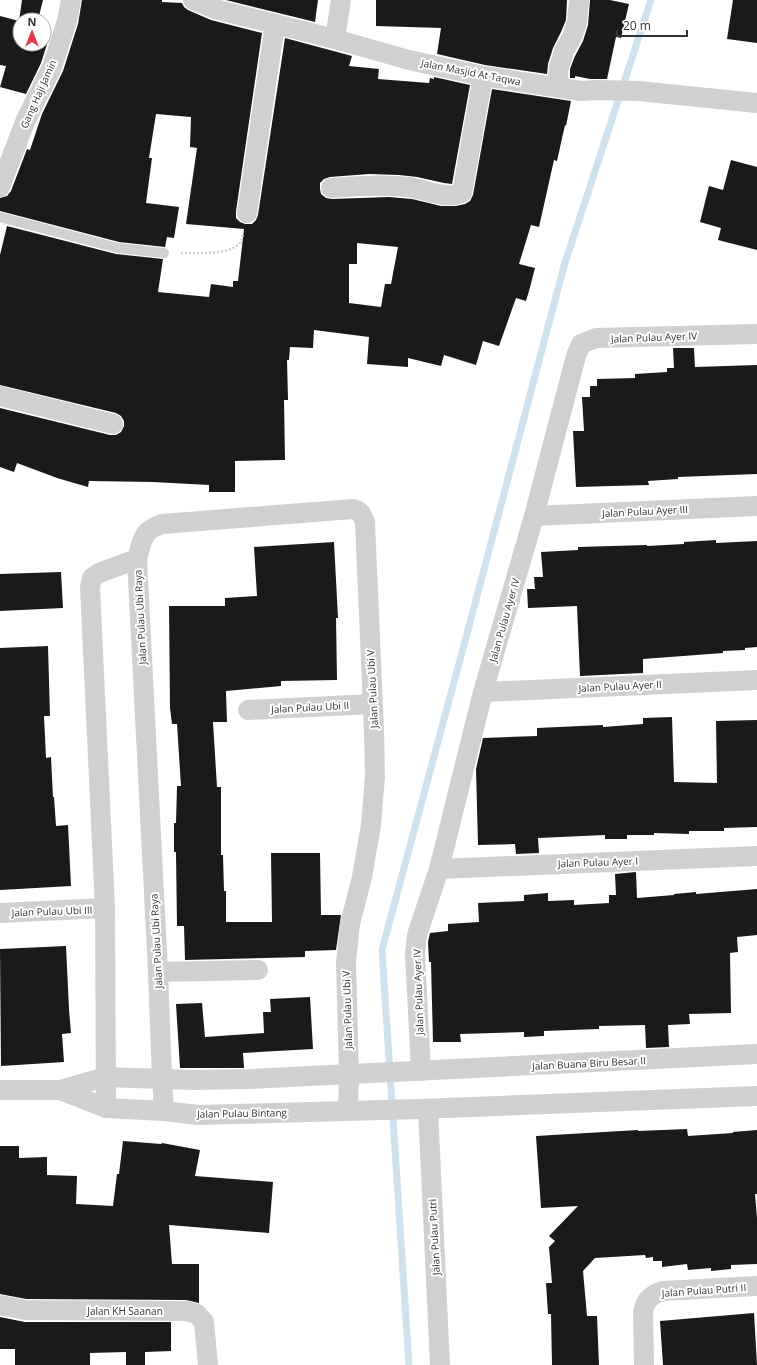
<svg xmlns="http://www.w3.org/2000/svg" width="757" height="1365" font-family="'Open Sans',sans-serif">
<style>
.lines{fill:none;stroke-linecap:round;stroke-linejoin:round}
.stream{stroke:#cfe2ee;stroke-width:7}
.building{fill:#1a1a1a;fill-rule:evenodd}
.path{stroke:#cdcdcd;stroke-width:2.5;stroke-dasharray:2 2;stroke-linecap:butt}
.service{stroke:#d0d0d0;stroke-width:10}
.minor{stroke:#d0d0d0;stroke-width:20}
.labels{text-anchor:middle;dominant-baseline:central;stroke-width:4;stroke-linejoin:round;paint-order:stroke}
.street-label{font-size:10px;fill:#333;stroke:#fff}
</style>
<rect width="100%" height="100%" fill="#fff"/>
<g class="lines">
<!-- stream -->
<path class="stream" d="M409 1365 382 950 472 615 564 266 651 0"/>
</g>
<!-- building -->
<g class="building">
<path d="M22 0H43L38 20H20V44H44V30L51 32 41 63 26 94 0 87 6 66 0 65V16L19 21Z"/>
<path d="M82 0H162V2L182 3 184 7 188 10 211 20 262 33 236 211V218L240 222 245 224H252L256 220 258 215 285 38 352 56 349 66 379 69 378 79 429 83 430 78 434 79V77L470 85 452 184 444 183 417 177 399 175 369 174 330 177 324 179 320 183V189L321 194 326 198 332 199 389 197 412 199 441 206H456L465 204 470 201 473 195 492 89 571 101 566 126 565 125 557 161 554 160 539 227 531 225 519 264 535 268 529 291 526 301 516 298 499 346 483 341 476 365 444 355 441 366 408 358V367L367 364 369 337 314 330 313 348 290 347 289 360H287L288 400H284L285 460 235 461V492H209V485L153 482 89 481 88 487 57 478 17 463 14 472 0 467V408L110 435H116L121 432 124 426V421L121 416 116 413 0 385V255L7 226 116 254 163 259 158 292 209 297 211 284 233 287V281H238L244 229 186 224 197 148 190 147 191 117 156 114 149 158H152L146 203 179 207 174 238 167 237 165 247 119 242 0 211V198L7 196 11 191 27 149 30 150 42 114 63 71 78 24ZM357 243 398 247 391 284H385L381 307 349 303V264H357Z"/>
<path d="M226 0H318L315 22Z"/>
<path d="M376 0H567L566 20 561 32 553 48 548 64 547 74 485 65 437 54 441 28 376 26Z"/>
<path d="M590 0H610L629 4 621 38 616 37 607 79H590L575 76V78H570V69L575 56 583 41 588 25Z"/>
<path d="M733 0H757V43L727 39Z"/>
<path d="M731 160 757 167V250L718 240 721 228 700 222 709 186 723 190Z"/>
<path d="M673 348H694L695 367 757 365V474L678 477V479L648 481 649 485 576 487 573 431H584L582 397H590V386H597V379L635 378V374L667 372V368H674Z"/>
<path d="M716 540V543L757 541V647L745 648V650L723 651V653L643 659V673L580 676 577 606 528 608 527 589H535L534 577H543L541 552 578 550V547L647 545V546L684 544V542Z"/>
<path d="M334 542 338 618H336L337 680 281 681V686L226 691 227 722H213L217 787H221V855H223L224 891H226V922H272L271 853H320L321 915H341L336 950 305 951V957L185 960 184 926H177L176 852H174V823H176L177 786H181L177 724H172L170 708 169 606H225V598L257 596 254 547Z"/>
<path d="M61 572 63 608 0 611V574Z"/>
<path d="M48 646 50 716H44L46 758 51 757 53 797H54L56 826 68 825 71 886 0 890V648Z"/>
<path d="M672 717 674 782 717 783 716 721 757 720V827L724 828V831H689V834L654 833V835H627V839H605V835L538 838 539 853 516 854 515 844 478 845 476 769 483 738 537 736V728L603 725V727L643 724V718Z"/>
<path d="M636 872 637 898 674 895V894L696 892V894L757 889V935L737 937 738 952 730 953 731 1013 689 1014 690 1024 668 1025 669 1047 646 1048 645 1025 599 1026V1029L544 1031V1036L524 1037V1032L460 1034 461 1042H433L431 962H429L428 942 430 933 448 931V924L479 922 478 903 524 901V895L548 893V901L574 900V905L609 903V895H616L615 874Z"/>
<path d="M66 946 69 1009 71 1033 62 1034 64 1062 1 1066 0 949Z"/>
<path d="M310 997 313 1049 243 1053 244 1068H180L176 1004 202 1003 205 1037 264 1033 263 1012H271L270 999Z"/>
<path d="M687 1129 688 1136 733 1133V1132L757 1130V1194H755L757 1218V1264L731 1265V1269L711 1271V1268L688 1270 687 1264 662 1267V1261H653V1257L646 1258 645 1255 595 1258 583 1271 587 1316H597L599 1365H552L551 1314H548L546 1283H552L549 1247 555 1241 549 1236 578 1206 541 1208 536 1136 638 1130V1131Z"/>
<path d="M123 1141 161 1144 162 1143 200 1150 195 1176 273 1182 269 1233 169 1225 172 1264H199V1303L186 1300 26 1299 0 1294V1146H19V1158L47 1157V1175L77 1176 76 1204 113 1206 117 1174H119Z"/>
<path d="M754 1313 757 1365H663L660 1321Z"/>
<path d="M0 1317 25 1322H171V1351L145 1352V1365H126V1352L90 1353V1365H15V1349H0Z"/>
</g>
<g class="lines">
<!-- path -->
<path class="path" d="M181 253C194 253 229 255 239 244 242 241 242 237 243 233"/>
<!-- service -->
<path class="service" d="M0 217 118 248 164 253"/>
<!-- minor -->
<g class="minor">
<path d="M193 0 215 9 335 39 409 60 483 76 581 91 598 90 639 91 757 103"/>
<path d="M335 39 341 0"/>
<path d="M557 87 559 67 564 51 572 37 577 22 579 0"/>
<path d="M0 187 25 122 52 67 67 21 71 0"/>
<path d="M331 188C356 186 383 184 408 187 425 189 445 200 462 193L483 76"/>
<path d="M247 213 275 24"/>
<path d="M0 396 113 424"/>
<path d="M534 516 757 506"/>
<path d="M483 692 757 680"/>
<path d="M248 710 372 704"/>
<path d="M439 869 757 856"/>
<path d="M0 913 105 908"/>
<path d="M158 972 258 970"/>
<path d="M421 1071 415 954 417 935 439 869 483 692 534 516 576 356 581 344 596 338 757 334"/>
<path d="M0 1090H60L105 1077 194 1080 250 1079 757 1054"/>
<path d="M60 1090 106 1108 164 1111 198 1115 420 1109 757 1096"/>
<path d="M106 1108 105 908 90 587 92 578 99 573 137 559"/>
<path d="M428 1109 440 1365"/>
<path d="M164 1111 162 1078 158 972 137 559C143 540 141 531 162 524L353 509C361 511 362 515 365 522L374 731 375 777 371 825 362 877 350 924 346 962 349 1074 348 1111"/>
<path d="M0 1305 25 1310 186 1311 197 1314 204 1322 208 1365"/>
<path d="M644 1365 643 1312C646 1299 651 1295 663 1291L757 1286"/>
</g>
</g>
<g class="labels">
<!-- street labels -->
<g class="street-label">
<text transform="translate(471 72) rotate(11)">Jalan Masjid At Taqwa</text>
<text transform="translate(38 94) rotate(-66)">Gang Haji Jamin</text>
<text transform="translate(654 337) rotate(-2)">Jalan Pulau Ayer IV</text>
<text transform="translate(645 511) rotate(-3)">Jalan Pulau Ayer III</text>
<text transform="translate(140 617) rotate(-93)">Jalan Pulau Ubi Raya</text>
<text transform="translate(504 620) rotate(-74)">Jalan Pulau Ayer IV</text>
<text transform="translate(620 686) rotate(-3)">Jalan Pulau Ayer II</text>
<text transform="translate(372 689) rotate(-93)">Jalan Pulau Ubi V</text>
<text transform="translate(310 707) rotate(-3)">Jalan Pulau Ubi II</text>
<text transform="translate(598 862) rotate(-2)">Jalan Pulau Ayer I</text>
<text transform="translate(52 911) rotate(-2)">Jalan Pulau Ubi III</text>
<text transform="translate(156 941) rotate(-93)">Jalan Pulau Ubi Raya</text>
<text transform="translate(418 992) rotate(-92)">Jalan Pulau Ayer IV</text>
<text transform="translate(347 1010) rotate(-92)">Jalan Pulau Ubi V</text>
<text transform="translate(589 1063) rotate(-3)">Jalan Buana Biru Besar II</text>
<text transform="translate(242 1113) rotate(-1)">Jalan Pulau Bintang</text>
<text transform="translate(434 1237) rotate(-93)">Jalan Pulau Putri</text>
<text transform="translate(704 1290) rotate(-4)">Jalan Pulau Putri II</text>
<text x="125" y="1311">Jalan KH Saanan</text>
</g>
</g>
<!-- north arrow -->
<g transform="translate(32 32)"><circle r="19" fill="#ffffff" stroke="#adadad"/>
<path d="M0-3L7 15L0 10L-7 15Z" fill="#e63946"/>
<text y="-6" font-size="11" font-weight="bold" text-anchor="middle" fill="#333333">N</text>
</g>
<!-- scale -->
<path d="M617 30v6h70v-6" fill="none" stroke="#333333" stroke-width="2"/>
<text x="623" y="30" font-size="12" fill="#333333" stroke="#ffffff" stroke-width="3" paint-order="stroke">20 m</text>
</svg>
